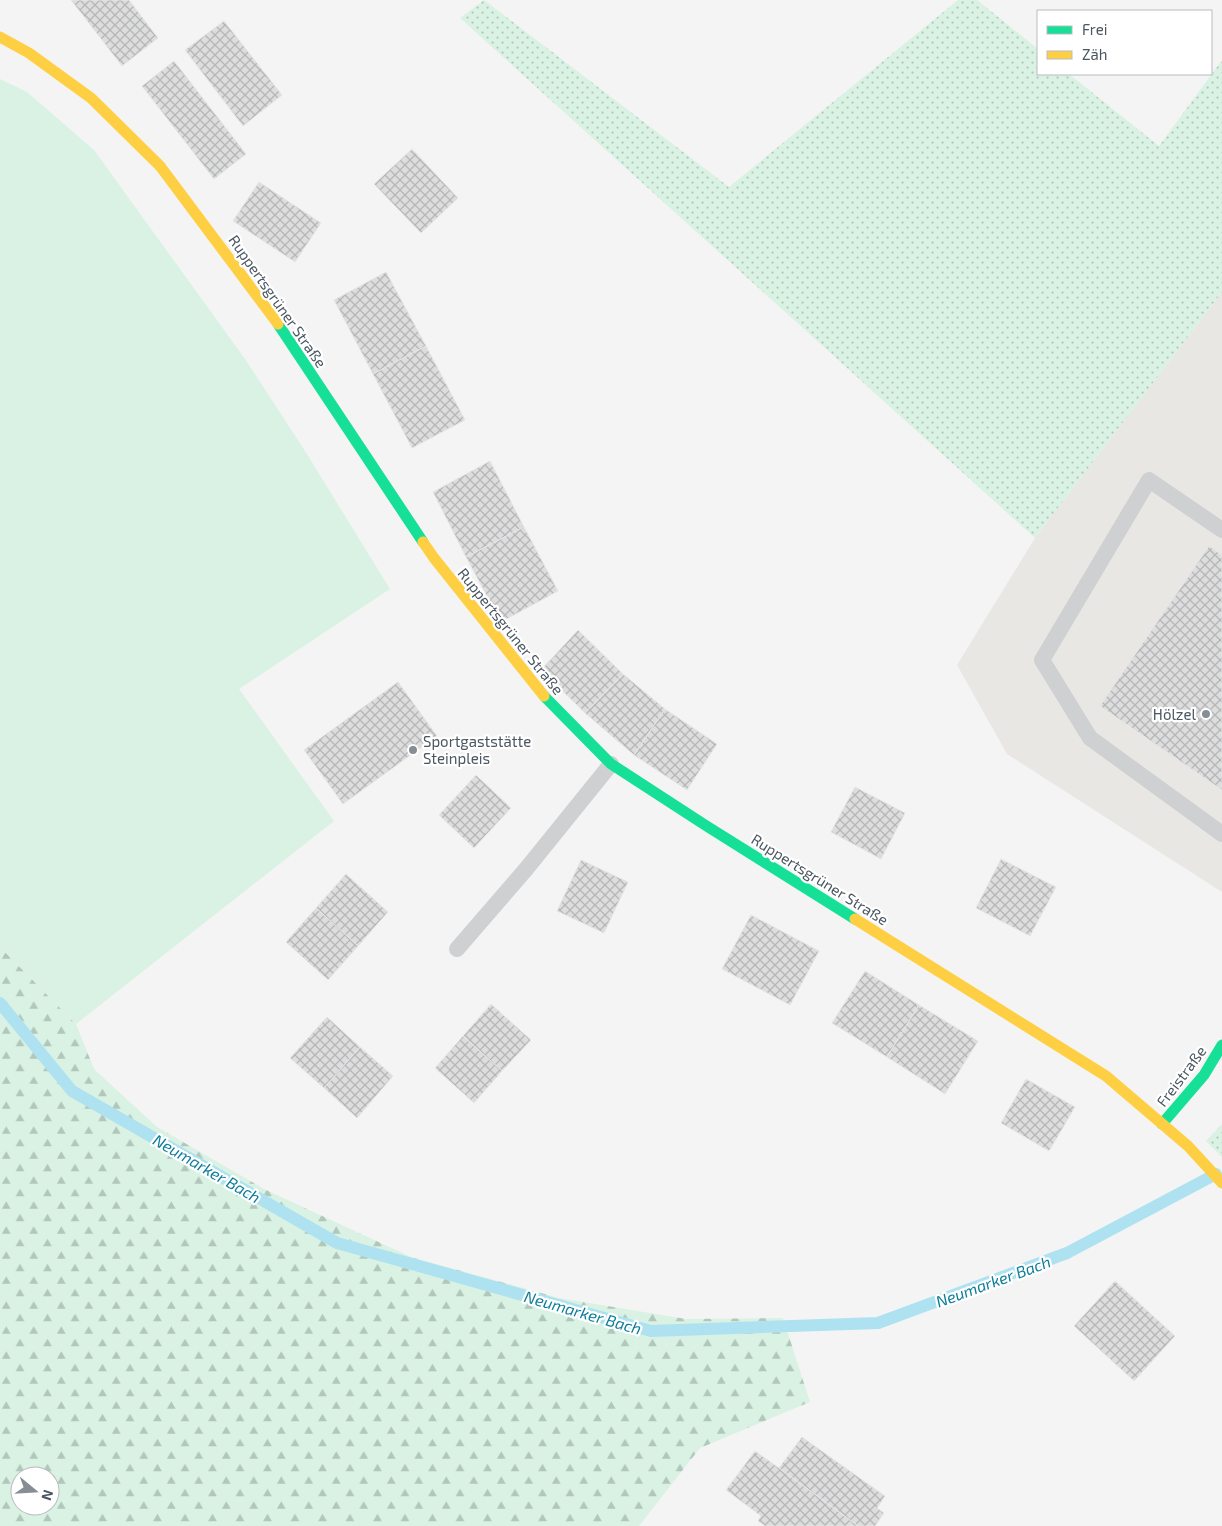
<svg xmlns="http://www.w3.org/2000/svg" width="1222" height="1526" font-family="'Exo 2',sans-serif">
<style>
.commercial{fill:#e8e7e3}
.grass{fill:url(#grass-dots)}
.forest{fill:url(#forest-firs);fill-rule:evenodd}
.pitch{fill:#d9f2e3}
.lines{fill:none;stroke-linecap:round;stroke-linejoin:round}
.stream{stroke:#aee2f0;stroke-width:12}
.building{fill:url(#building-cross-hatch);stroke:#e5e6e7}
.lane{stroke:#ced0d2;stroke-width:16}
.fast{stroke:#16e098;stroke-width:11}
.slow{stroke:#ffcf43;stroke-width:11}
.poi-dot{fill:#868d94;stroke:#fff;stroke-width:2}
.labels{text-anchor:middle;dominant-baseline:central;stroke-width:4.5;stroke-linejoin:round;paint-order:stroke}
.street-label{font-size:15px;fill:#4a5661;stroke:#fff}
.poi-label{font-size:15px;fill:#4a5661;stroke:#fff;text-anchor:end}
.water-label{font-size:16px;font-style:italic;fill:#0c7c9b;stroke:#fff}
</style>
<defs>
<pattern id="grass-dots" width="8" height="8" patternUnits="userSpaceOnUse" patternTransform="scale(1.25)"><rect width="8" height="8" fill="#d9f2e3"/><path d="M2 2h.1M6 6h.1" fill="none" stroke="#b2c7bb" stroke-width="1.8" stroke-linecap="round"/></pattern>
<pattern id="forest-firs" width="22" height="20" patternUnits="userSpaceOnUse" patternTransform="scale(1.25)"><rect width="22" height="20" fill="#d9f2e3"/><path d="M5 1l3.5 6h-7zM16 11l3.5 6h-7z" fill="#b2c7bb"/></pattern>
<pattern id="building-cross-hatch" width="8" height="8" patternUnits="userSpaceOnUse" patternTransform="scale(1.25)"><rect width="8" height="8" fill="#ddddde"/><path d="M0 0l8 8M0 8l8-8" fill="none" stroke="#b5b6b7"/></pattern>
</defs>
<rect width="100%" height="100%" fill="#f4f4f4"/>
<!-- commercial -->
<path class="commercial" d="M1222 292V892L1007 754 957 665 1035 538Z"/>
<!-- grass -->
<g class="grass">
<path d="M484 0 729 187 958 0H977L1038 49V74H1069L1159 146 1222 60V292L1035 538 460 18Z"/>
<path d="M1222 1124V1157L1206 1141Z"/>
</g>
<!-- forest -->
<path class="forest" d="M0 939 5 952 76 1024 94 1069 157 1127 264 1189 411 1257 559 1298 686 1319 783 1318 810 1402 700 1448 639 1526H0ZM20 1476H50V1506H20Z"/>
<!-- pitch -->
<path class="pitch" d="M0 79 27 92 94 150 245 359 305 451 390 589 239 689 334 821 76 1024 5 952 0 939Z"/>
<g class="lines">
<!-- stream -->
<path class="stream" d="M0 1003 72 1091 337 1243 651 1331 878 1323 1067 1253 1216 1174"/>
</g>
<!-- building -->
<g class="building">
<path d="M71 0H129L158 38 122 66Z"/>
<path d="M224 21 282 95 243 126 185 50Z"/>
<path d="M174 61 246 154 214 179 142 86Z"/>
<path d="M412 149 458 198 421 233 374 184Z"/>
<path d="M259 182 321 223 295 262 233 221Z"/>
<path d="M386 272 426 346 373 374 334 300Z"/>
<path d="M426 346 465 420 412 448 373 374Z"/>
<path d="M490 461 524 527 466 557 433 492Z"/>
<path d="M524 527 558 591 501 622 466 557Z"/>
<path d="M1209 546 1222 555V790L1100 706Z"/>
<path d="M578 630 623 674 585 713 541 670Z"/>
<path d="M623 674 665 709 634 755 585 713Z"/>
<path d="M398 682 437 736 343 804 304 750Z"/>
<path d="M665 709 717 744 687 790 634 755Z"/>
<path d="M476 775 511 808 474 848 439 815Z"/>
<path d="M855 787 905 813 881 859 831 832Z"/>
<path d="M1001 859 1056 887 1030 936 976 908Z"/>
<path d="M581 860 628 882 604 933 557 911Z"/>
<path d="M346 874 388 912 358 946 316 908Z"/>
<path d="M316 908 358 946 328 980 286 942Z"/>
<path d="M751 915 819 951 790 1005 722 969Z"/>
<path d="M865 971 919 1005 887 1057 832 1023Z"/>
<path d="M491 1004 531 1040 502 1071 463 1036Z"/>
<path d="M919 1005 978 1041 945 1094 887 1057Z"/>
<path d="M327 1017 360 1047 324 1088 290 1058Z"/>
<path d="M463 1036 502 1071 474 1103 435 1068Z"/>
<path d="M360 1047 393 1076 357 1118 324 1088Z"/>
<path d="M1026 1079 1075 1107 1049 1151 1001 1123Z"/>
<path d="M1115 1281 1175 1336 1134 1381 1074 1326Z"/>
<path d="M802 1437 885 1496 877 1508 884 1513 875 1526H858L779 1468Z"/>
<path d="M755 1451 779 1468 858 1526H765L758 1521 761 1516 726 1490Z"/>
</g>
<g class="lines">
<!-- lane -->
<g class="lane">
<path d="M1222 530 1149 480 1042 660 1090 738 1222 834"/>
<path d="M457 949 527 868 611 764"/>
</g>
<!-- fast -->
<g class="fast">
<path d="M278 324 423 542"/>
<path d="M544 696 611 764 705 825 855 919"/>
<path d="M1162 1124 1204 1075 1222 1045"/>
</g>
<!-- slow -->
<g class="slow">
<path d="M0 37 29 53 91 98 160 166 278 324"/>
<path d="M423 542 434 558 544 696"/>
<path d="M855 919 1106 1076 1188 1146 1222 1183"/>
</g>
</g>
<!-- markers -->
<g class="poi-dot">
<circle cx="1206" cy="714" r="5"/>
<circle cx="413" cy="750" r="5"/>
</g>
<g class="labels">
<!-- street labels -->
<g class="street-label">
<text transform="translate(278 301) rotate(55)">Ruppertsgrüner Straße</text>
<text transform="translate(511 631) rotate(51)">Ruppertsgrüner Straße</text>
<text transform="translate(820 879) rotate(32)">Ruppertsgrüner Straße</text>
<text transform="translate(1181 1076) rotate(-53)">Freistraße</text>
</g>
<!-- poi labels -->
<g class="poi-label">
<text x="1196" y="714">Hölzel</text>
<text x="423" y="741" text-anchor="start">Sportgaststätte<tspan x="423" dy="17">Steinpleis</tspan></text>
</g>
<!-- water labels -->
<g class="water-label">
<text transform="translate(207 1168) rotate(30)">Neumarker Bach</text>
<text transform="translate(993 1281) rotate(-20)">Neumarker Bach</text>
<text transform="translate(583 1312) rotate(16)">Neumarker Bach</text>
</g>
</g>
<!-- legend -->
<rect x="1037" y="10" width="175" height="65" fill="#ffffff" stroke="#b7bbc0"/>
<rect x="1047" y="26" width="25" height="8" fill="#16e098" stroke="#b7bbc0"/>
<text x="1082" y="35" font-size="15" fill="#4a5661">Frei</text>
<rect x="1047" y="51" width="25" height="8" fill="#ffcf43" stroke="#b7bbc0"/>
<text x="1082" y="60" font-size="15" fill="#4a5661">Zäh</text>
<!-- north arrow -->
<g transform="translate(35 1491) rotate(108)"><circle r="24" fill="#ffffff" stroke="#b7bbc0"/>
<path d="M0-4L9 19L0 12L-9 19Z" fill="#868d94"/>
<text y="-8" font-size="14" font-weight="bold" text-anchor="middle" fill="#4a5661">N</text>
</g>
</svg>
